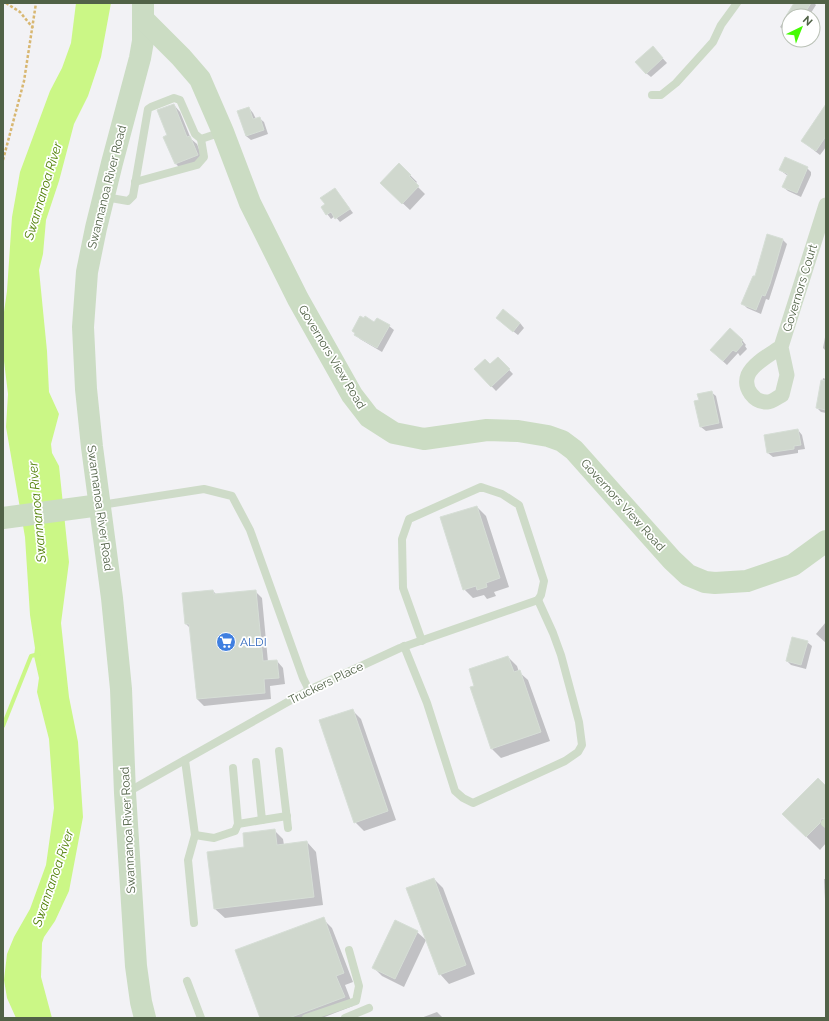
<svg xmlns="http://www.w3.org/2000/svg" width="829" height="1021" font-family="Raleway,sans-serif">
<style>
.water{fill:#cbf786}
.shadow{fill:#0003}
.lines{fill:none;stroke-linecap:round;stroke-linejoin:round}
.stream{stroke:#cbf786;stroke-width:4}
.building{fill:#d0d8ce;stroke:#d6ded6}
.path{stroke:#d8b771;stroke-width:2.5;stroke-dasharray:3 2;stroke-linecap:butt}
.lane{stroke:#cedbc8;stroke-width:8}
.street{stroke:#cedbc8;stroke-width:15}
.secondary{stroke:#cbdcc3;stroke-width:22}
.labels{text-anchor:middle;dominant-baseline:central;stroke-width:3.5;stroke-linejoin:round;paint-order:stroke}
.street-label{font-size:12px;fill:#516247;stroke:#fff}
.shop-label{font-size:12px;fill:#366cbe;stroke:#fff;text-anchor:start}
.water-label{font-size:13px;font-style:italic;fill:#518106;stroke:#fff}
</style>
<rect width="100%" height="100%" fill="#f2f2f5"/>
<!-- water -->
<path class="water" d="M76 3H111L101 57 88 96 74 124 59 181 46 220 43 254 39 270 47 351 49 392 59 414 51 444 52 453 59 466 69 562 61 623 69 697 78 742 83 817 69 891 55 921 44 937 42 943 41 977 52 1018H16L7 998 4 980 7 954 14 937 30 909 46 865 54 808 49 739 37 692 39 678 34 656 35 648 30 615 25 537 6 427 8 394 4 361 3 319 7 291 12 217 20 172 50 91 62 68 71 43Z"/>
<!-- shadow -->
<g class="shadow">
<path d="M794 3H814L816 5 809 16H789V34L780 27 795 4Z"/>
<path d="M657 52 667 63 651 77 646 73Z"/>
<path d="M174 105 180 112 191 139 197 144 204 162 183 171 176 164 164 137 168 136Z"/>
<path d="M826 107V147L820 155 802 141Z"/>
<path d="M249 108 253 113 256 119 259 118 264 122 268 134 251 140 246 136 238 112Z"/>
<path d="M399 164 417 182 415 184 425 194 410 210 381 183Z"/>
<path d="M806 167 811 172V175L801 197 788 191 783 187 788 176 780 170Z"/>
<path d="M335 189 353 213 340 222 335 216 331 219 322 207 326 205Z"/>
<path d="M768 235 783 240 787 244 769 300 766 299 761 314 747 308 743 304 755 278Z"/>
<path d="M501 322 520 323 524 328 518 335Z"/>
<path d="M375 323 389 326 394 330 382 352 360 339 353 331Z"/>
<path d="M826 332V351L823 348Z"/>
<path d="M742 340 746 345 745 346 747 349 740 356 738 353 727 365 716 355Z"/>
<path d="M498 358 513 374 496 391 475 369 490 366Z"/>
<path d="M823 378 826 379V413L821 412 817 408Z"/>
<path d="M711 392 716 396 723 428 706 431 701 427 695 401 700 400Z"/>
<path d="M798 430 802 435 805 449 798 450V453L773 457 768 453Z"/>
<path d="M477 507 486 516 509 587 494 592 496 596 487 599 484 595 473 598 464 589Z"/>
<path d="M213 591 217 595 255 591 262 598 268 662 277 661 283 668 285 684 270 686 271 699 204 706 197 699 190 628 186 624Z"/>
<path d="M826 622V643L816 634Z"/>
<path d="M807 642 812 646 806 669 791 665 787 661Z"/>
<path d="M508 657 517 666 519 672 528 680 550 741 501 758 492 749 471 688 476 686Z"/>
<path d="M352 710 361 719 396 820 364 831 355 822Z"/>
<path d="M826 787V843L820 850 783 814Z"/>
<path d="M274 830 283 839 284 845 307 842 316 852 323 905 225 918 215 909 245 848Z"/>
<path d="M434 879 443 888 475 974 449 984 440 974Z"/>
<path d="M824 879H826V919Z"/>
<path d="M323 919 332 928 353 982 345 985 353 1006 322 1018H261Z"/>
<path d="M417 932 426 940 404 987 382 976 373 967Z"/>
<path d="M437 1012 443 1018H421Z"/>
</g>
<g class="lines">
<!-- stream -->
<path class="stream" d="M3 726 31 656 39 654"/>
</g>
<!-- building -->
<g class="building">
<path d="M794 3H811L803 16H786Z"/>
<path d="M653 46 663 58 646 74 635 62Z"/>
<path d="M174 104 187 137 190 136 198 155 175 164 163 137 167 135 157 110Z"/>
<path d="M826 104V136L816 151 801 141Z"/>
<path d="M249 107 253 119 260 117 264 130 246 136 237 111Z"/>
<path d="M785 157 808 167 797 193 782 187 788 174 779 170Z"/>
<path d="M399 163 411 175 409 176 419 186 402 204 380 183Z"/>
<path d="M335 188 350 209 335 219 331 212 326 215 321 207 325 204 320 198Z"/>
<path d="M767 234 783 239 770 284 765 296 762 295 756 310 741 304 753 276H755Z"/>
<path d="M503 309 520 323 513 332 496 318Z"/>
<path d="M360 316 364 318 365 316 374 322 377 318 390 325 377 348 354 335 355 333 352 331Z"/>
<path d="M730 328 743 340 741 342 743 344 736 352 733 350 723 361 710 350Z"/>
<path d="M498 357 510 369 491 387 474 369 485 359 490 364Z"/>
<path d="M821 380 826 381V410L816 408Z"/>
<path d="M712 391 719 423 700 427 694 401 699 400 697 394Z"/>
<path d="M798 429 801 445 794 446V449L767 453 764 435Z"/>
<path d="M477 506 500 578 486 583 487 587 477 590 476 586 463 590 440 517Z"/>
<path d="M213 590 214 594 256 590 263 661 277 660 279 678 264 679 265 693 197 699 189 624H185L182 593Z"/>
<path d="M792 637 808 641 801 665 786 661Z"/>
<path d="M508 656 514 672 520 670 541 732 491 749 470 687 474 686 469 669Z"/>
<path d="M353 709 388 811 354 823 319 720Z"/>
<path d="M818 778 826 786V818L821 819 820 823 806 837 782 814Z"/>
<path d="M275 829 277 845 307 841 314 897 214 909 207 852 244 847 243 833Z"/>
<path d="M434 878 466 965 439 975 406 888Z"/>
<path d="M324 917 344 973 336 976 345 997 289 1018H260L235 950Z"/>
<path d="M395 920 418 931 395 979 372 968Z"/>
</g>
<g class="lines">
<!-- path -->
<g class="path">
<path d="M6 3 20 12 33 28"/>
<path d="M3 160 24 81 36 3"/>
</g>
<!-- lane -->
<g class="lane">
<path d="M652 95H661L676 83 713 42 721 25 737 3"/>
<path d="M135 182 197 165 204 157 201 139"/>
<path d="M105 197 128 201 133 196 148 109 151 107 174 98 180 100 195 134 201 139 222 132"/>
<path d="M101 505 204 489 232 496 250 530 303 678 309 690"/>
<path d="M422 641 403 588 402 539 409 519 481 487 502 494 519 505 544 581 541 595 538 600"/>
<path d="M404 646 427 703 455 791 463 798 473 803 565 761 578 752 582 745 579 722 561 655 553 633 538 600"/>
<path d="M279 751 288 828"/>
<path d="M185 760 195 835 188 860 194 923"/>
<path d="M256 762 262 820 287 816"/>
<path d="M126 793 309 690 400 648 538 600"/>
<path d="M825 823 826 824"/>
<path d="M238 824 262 820"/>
<path d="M195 835 214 838 235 831 238 824 233 768"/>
<path d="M187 981 201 1018"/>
<path d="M306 1018 356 1001 359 986 349 950"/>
<path d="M345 1018 369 1008"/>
</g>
<!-- street -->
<path class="street" d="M781 347C771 354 753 363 748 375 743 388 754 403 768 402 772 402 778 397 782 395L787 375 781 347 826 205"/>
<!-- secondary -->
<g class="secondary">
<path d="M143 3V41L140 58 112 163 96 228 87 272 83 327 86 389 92 447 112 598 121 689 125 793 136 966 141 1002 145 1018"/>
<path d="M144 20 181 57 200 79 223 132 250 203 298 299 352 395 369 417 394 433 424 439 487 430 518 431 548 436 562 441 574 450 672 560 688 575 705 582 715 583 747 581 793 565 826 541"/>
<path d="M3 518 100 505"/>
</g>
</g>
<!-- icons -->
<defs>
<g id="supermarket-disc" transform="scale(1)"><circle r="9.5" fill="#3f7fe0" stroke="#fff"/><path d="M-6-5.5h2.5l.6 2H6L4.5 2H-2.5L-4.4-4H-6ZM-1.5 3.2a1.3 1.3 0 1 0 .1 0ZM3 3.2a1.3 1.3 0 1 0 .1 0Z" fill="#fff"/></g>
</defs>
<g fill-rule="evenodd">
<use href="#supermarket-disc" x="226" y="642"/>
</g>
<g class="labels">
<!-- street labels -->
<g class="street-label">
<text transform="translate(107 187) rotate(-76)">Swannanoa River Road</text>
<text transform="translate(800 288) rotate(-73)">Governors Court</text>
<text transform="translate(332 357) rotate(59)">Governors View Road</text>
<text transform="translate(623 505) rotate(48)">Governors View Road</text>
<text transform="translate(100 508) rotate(82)">Swannanoa River Road</text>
<text transform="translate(326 683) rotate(-26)">Truckers Place</text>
<text transform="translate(128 830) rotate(-93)">Swannanoa River Road</text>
</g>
<!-- shop labels -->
<g class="shop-label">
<text x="240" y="642">ALDI</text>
</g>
<!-- water labels -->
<g class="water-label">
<text transform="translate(43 191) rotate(-73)">Swannanoa River</text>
<text transform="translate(37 512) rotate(-95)">Swannanoa River</text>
<text transform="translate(53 878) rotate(-71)">Swannanoa River</text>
</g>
</g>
<!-- border -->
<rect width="829" height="1021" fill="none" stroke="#516247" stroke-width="8"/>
<!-- north arrow -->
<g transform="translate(801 28) rotate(43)"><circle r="19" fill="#ffffff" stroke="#b9c0b5"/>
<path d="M0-3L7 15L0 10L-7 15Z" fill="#45fb05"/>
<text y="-6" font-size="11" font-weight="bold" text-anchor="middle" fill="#516247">N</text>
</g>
</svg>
